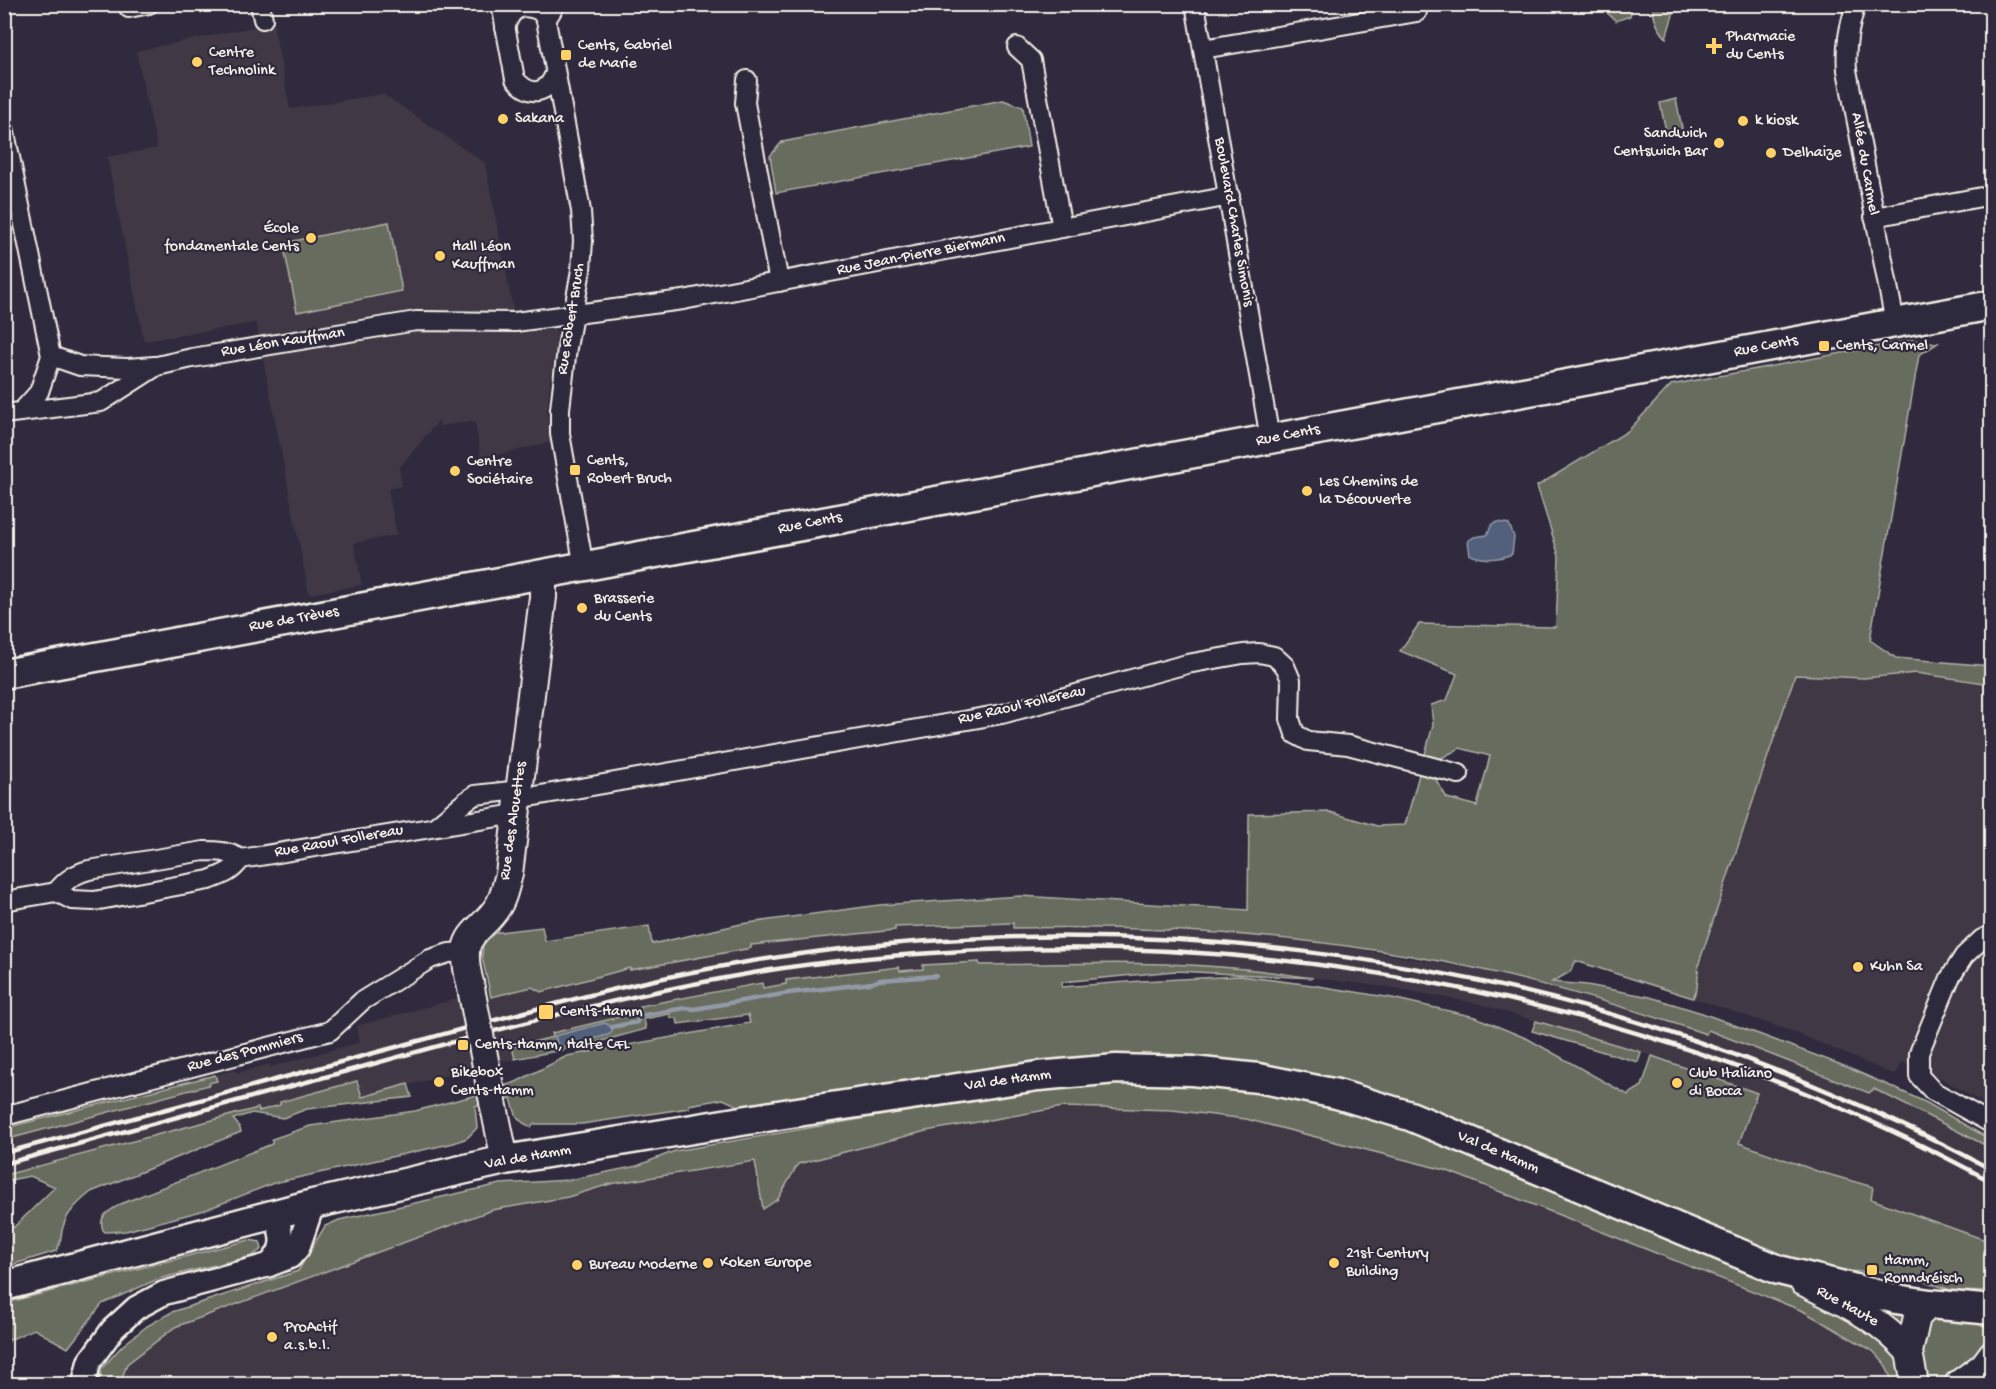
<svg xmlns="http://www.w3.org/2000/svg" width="1996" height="1389" font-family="'Gochi Hand',sans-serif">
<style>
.built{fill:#403844}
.green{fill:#676c5f;stroke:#aeaea4;stroke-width:1.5}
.water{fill:#52607b;stroke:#939aa7;stroke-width:1.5}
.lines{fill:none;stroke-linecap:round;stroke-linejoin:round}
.stream{stroke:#939aa7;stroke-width:4.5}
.minor-casing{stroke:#f4f1e8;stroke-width:22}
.tertiary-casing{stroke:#f4f1e8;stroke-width:27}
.secondary-casing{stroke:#f4f1e8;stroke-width:30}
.primary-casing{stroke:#f4f1e8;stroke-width:33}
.minor{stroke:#2f2a3d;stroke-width:18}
.tertiary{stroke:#2f2a3d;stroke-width:22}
.secondary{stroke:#2f2a3d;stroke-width:26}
.primary{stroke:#2f2a3d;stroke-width:28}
.rail{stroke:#f4f1e8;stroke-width:4.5}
.secondary-bridge-casing{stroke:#f4f1e8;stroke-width:30;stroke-linecap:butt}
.secondary-bridge{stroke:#2f2a3d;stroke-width:26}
.poi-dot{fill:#ffd166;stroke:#2f2a3d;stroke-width:2}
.labels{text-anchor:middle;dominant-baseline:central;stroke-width:4.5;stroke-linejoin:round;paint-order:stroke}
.poi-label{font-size:16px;fill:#f4f1e8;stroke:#2f2a3d;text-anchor:start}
.street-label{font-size:16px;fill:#f4f1e8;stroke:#2f2a3d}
</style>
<rect width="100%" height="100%" fill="#2f2a3d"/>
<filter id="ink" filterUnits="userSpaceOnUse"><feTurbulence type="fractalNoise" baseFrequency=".0167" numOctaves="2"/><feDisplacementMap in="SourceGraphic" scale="12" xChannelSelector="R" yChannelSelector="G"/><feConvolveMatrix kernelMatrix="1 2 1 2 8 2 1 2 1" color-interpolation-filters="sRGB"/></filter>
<g filter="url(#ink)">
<!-- built -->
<g class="built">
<path d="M273 23 290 109 383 94 485 163 517 330H555L558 337 551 374 547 411 551 442 481 459 475 421 439 426 440 419 399 468 402 486 388 489 397 535 354 543 362 585 309 594 256 323 144 341 107 157 157 148 136 51Z"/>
<path d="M1916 673 1991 684V1108L1941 1078 1901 1062 1895 1075 1794 1032 1693 998 1697 988 1699 963 1795 675 1864 678Z"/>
<path d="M1013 923 1014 928 1083 927 1213 932 1321 943 1491 972 1613 1004 1706 1034 1708 1030 1869 1093 1874 1089 1991 1148 1992 1242 1870 1199 1873 1186 1817 1171 1738 1143 1757 1093 1676 1063 1479 1004 1395 988 1244 969 1177 965 1061 964 980 965 979 962 924 965V969L900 971 899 967 786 980 787 984 763 988 762 984 641 1006 642 1012 553 1033V1037L512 1047 515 1059 504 1061 362 1097 357 1081 280 1102V1105L258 1111 257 1108 5 1175V1140L209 1085V1083L217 1081 215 1075 218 1074 235 1070 237 1073 269 1064 271 1067 360 1042 356 1026 452 1000 489 991 491 997 532 987 541 992 630 968 631 970 750 948V945L777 941V943L922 925 923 928Z"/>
<path d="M1063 1107 1172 1110 1246 1119 1445 1170 1803 1311 1873 1351 1884 1363 1894 1384H120L127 1364 175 1327 492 1210 568 1197 610 1184 755 1161 763 1208 778 1199 798 1164 926 1131Z"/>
</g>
<!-- green -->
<g class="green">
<path d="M1606 5H1633L1630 16 1616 21 1605 11Z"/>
<path d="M1653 5H1676L1666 38C1657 27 1653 19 1653 5Z"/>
<path d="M1676 99 1683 133 1667 136 1660 103Z"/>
<path d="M1003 100 1023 107 1029 147 776 193 770 156 782 142Z"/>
<path d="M389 222 402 291 297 312 283 243Z"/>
<path d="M1912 340 1938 343 1919 355 1870 640 1896 658 1991 666V684L1916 673 1864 678 1795 675 1699 963 1697 988 1693 998 1576 961 1570 972 1552 982 1587 985 1650 997 1702 1013 1839 1064 1890 1086 1927 1103 1991 1140V1148L1874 1089 1869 1093 1708 1030 1706 1034C1636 1010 1565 989 1492 972 1336 937 1173 925 1013 928V923L895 927V930L751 945V948L630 970V968L541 992 532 987 491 997 482 957 483 945 491 933 542 927 545 941 649 926 652 944 741 924 879 905 1021 896 1248 910 1249 814 1330 812 1377 826 1405 825 1420 771 1433 775 1447 798 1477 806 1490 756 1460 748 1436 761 1424 758 1433 725 1431 705 1447 700 1457 674 1400 651 1419 624 1556 627 1559 556 1537 486 1628 431 1671 385Z"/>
<path d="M979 962 980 965C1068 964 1158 960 1245 969 1268 971 1291 975 1313 978L1175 971 1062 982V987L1141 981 1240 976 1312 985 1392 998 1475 1017 1528 1039 1628 1095 1642 1086 1652 1056 1757 1093 1739 1143 1817 1171 1873 1187 1871 1199 1991 1242 1992 1292 1954 1291 1914 1278 1866 1269 1865 1272C1830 1271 1806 1262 1773 1252L1413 1102 1340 1080 1260 1064 1192 1055H1115L1037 1061 743 1108 723 1099 689 1105V1108L582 1124H533L532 1127C516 1122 515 1113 511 1098L475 1106 477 1128 467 1138 454 1143 274 1183 205 1210 126 1231 105 1232 103 1230C97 1215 111 1210 123 1203L272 1144V1139L310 1126 415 1111 473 1096 516 1082 567 1056 750 1023 748 1015 678 1024 677 1018H671L670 1014 644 1019 646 1029 583 1046 515 1059 512 1047 553 1037 552 1033 641 1012 640 1006 762 983 763 988 786 984V980L899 967 900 971 923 969V965Z"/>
<path d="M1536 1021 1641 1052 1638 1062 1532 1031Z"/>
<path d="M215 1075 217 1081 209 1083V1085L5 1140V1128Z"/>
<path d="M357 1081 362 1097 408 1084 412 1097 307 1109 283 1118 252 1113 233 1119 239 1126 241 1132 91 1192C80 1201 67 1212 63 1227 60 1236 62 1243 56 1251L5 1267 13 1301 249 1240 260 1242 262 1249 252 1256 158 1279 102 1304 68 1348 34 1329 9 1340 5 1350V1227H14L55 1187 30 1176 5 1181V1175L258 1108 259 1111 280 1105V1102Z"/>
<path d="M1116 1082 1191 1084 1256 1092 1333 1108 1404 1129 1810 1297 1917 1317 1992 1325 1991 1384H1894L1884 1363 1873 1351 1803 1311 1445 1170 1246 1119 1172 1110 1063 1107 926 1131 798 1164 778 1199 763 1209 755 1161 610 1184 568 1197 492 1210 175 1327 127 1364 120 1384H99L101 1369 122 1346 147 1326 172 1312 298 1271 325 1226 339 1220 500 1184 569 1180 637 1166 675 1151 1058 1085Z"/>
</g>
<!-- water -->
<g class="water">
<path d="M1498 522 1509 524 1514 537 1512 554C1497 560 1485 560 1470 555L1468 541 1474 537 1487 535 1492 524Z"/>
<path d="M605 1023 612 1027V1032L608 1035 563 1047 557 1043 555 1036Z"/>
</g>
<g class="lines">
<!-- stream -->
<path class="stream" d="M612 1027 637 1022 639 1016 685 1008 694 1009 789 993 872 983 880 980 936 976"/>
<!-- minor casing -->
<g class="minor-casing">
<g id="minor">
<path d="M260 4 263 19"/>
<path d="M501 4 515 79C530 97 547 95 555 73"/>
<path d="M536 4 546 20 581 211 583 241 581 270 567 348 560 409V434L584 567"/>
<path d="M1195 4 1270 439"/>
<path d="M1856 4C1849 27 1845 46 1847 70L1895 323"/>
<path d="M129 8 149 4"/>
<path d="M546 20 556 4"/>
<path d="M505 28C511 8 521 3 540 11"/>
<path d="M1017 47 1031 60 1062 228"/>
<path d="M1203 49 1417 12V4"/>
<path d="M747 80 745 103 779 282"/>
<path d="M4 128 51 356 39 392 22 411"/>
<path d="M1874 217 1992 195"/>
<path d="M51 356 80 366 127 368 155 366"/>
<path d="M4 414 101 402 157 366 192 358 416 321 515 322 683 300 1230 196"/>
<path d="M518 799 1002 714 1187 664 1243 654 1259 653 1274 656 1285 666 1291 680 1290 719 1295 734 1308 741 1348 745 1459 774"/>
<path d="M436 826 466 801 475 795 519 790"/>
<path d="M241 859C232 872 223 875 209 880L94 901 72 900 56 892C66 880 74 874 89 870L204 851C218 851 228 851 241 859L516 814"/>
<path d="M4 901 56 892"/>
<path d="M1992 934 1982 939 1964 956 1950 978 1919 1053V1076L1933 1091 1992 1124"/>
<path d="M4 1116 330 1031 362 1001 430 959 449 953 466 952"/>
</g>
</g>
<!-- tertiary casing -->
<g class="tertiary-casing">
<g id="tertiary">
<path d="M269 1265C287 1248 282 1236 276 1214"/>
<path d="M84 1384 89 1362 113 1329 136 1308 164 1293 269 1265 290 1257 298 1248 313 1204"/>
</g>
</g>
<!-- secondary casing -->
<g class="secondary-casing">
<g id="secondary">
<path d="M470 983C467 971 464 957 467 945 471 932 485 924 493 913 503 902 505 888 509 874L543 597V574"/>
<path d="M493 1102 505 1160"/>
<path d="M1803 1282C1844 1303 1878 1317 1909 1352"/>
<path d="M1915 1384 1909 1352 1917 1317 1930 1304"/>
<path d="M1958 1384 1983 1366 1992 1354"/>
</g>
</g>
<!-- primary casing -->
<g class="primary-casing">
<g id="primary">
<path d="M4 674 1992 305"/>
<path d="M4 1286 313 1204 505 1160 784 1114 1038 1076 1116 1069 1192 1071 1258 1078 1337 1094 1410 1116 1779 1270 1896 1299 1930 1304 1992 1310"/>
</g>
</g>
<!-- minor -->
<use href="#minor" class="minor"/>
<!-- tertiary -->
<use href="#tertiary" class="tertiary"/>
<!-- secondary -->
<use href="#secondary" class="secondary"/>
<!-- primary -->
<use href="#primary" class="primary"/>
<!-- rail -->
<g class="rail">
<path d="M4 1153C144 1115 283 1077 422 1040 532 1010 641 979 753 961 1116 903 1496 949 1834 1094 1887 1117 1940 1141 1992 1170"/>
<path d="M4 1164C127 1131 250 1098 373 1064 499 1029 624 995 753 973 808 963 862 958 917 954 1287 926 1666 1004 1992 1182"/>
</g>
<!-- secondary-bridge casing -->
<g class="secondary-bridge-casing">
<path id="secondary-bridge" d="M470 983 493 1102"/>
</g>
<!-- secondary-bridge -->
<use href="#secondary-bridge" class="secondary-bridge"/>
</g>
</g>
<!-- markers -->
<g class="poi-dot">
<path d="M1711 37h6v6h6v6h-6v6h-6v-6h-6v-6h6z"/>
<rect x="560" y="49" width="12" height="12" rx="3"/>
<circle cx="197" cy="62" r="6"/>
<circle cx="503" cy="119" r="6"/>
<circle cx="1743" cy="121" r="6"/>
<circle cx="1719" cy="143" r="6"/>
<circle cx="1771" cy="153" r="6"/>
<circle cx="311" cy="238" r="6"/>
<circle cx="440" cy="256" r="6"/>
<rect x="1818" y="340" width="12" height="12" rx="3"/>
<rect x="569" y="464" width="12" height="12" rx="3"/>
<circle cx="455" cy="471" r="6"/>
<circle cx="1307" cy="491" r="6"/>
<circle cx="582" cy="608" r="6"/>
<circle cx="1858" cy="967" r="6"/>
<rect x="538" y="1004" width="16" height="16" rx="3"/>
<rect x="457" y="1039" width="12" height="12" rx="3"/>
<circle cx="439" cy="1082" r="6"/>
<circle cx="1677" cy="1083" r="6"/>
<circle cx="708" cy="1263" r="6"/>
<circle cx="1334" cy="1263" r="6"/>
<circle cx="577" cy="1265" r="6"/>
<rect x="1866" y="1264" width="12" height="12" rx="3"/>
<circle cx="272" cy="1337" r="6"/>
</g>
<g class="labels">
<!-- poi labels -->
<g class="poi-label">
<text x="1726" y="37">Pharmacie<tspan x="1726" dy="18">du Cents</tspan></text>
<text x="578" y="46">Cents, Gabriel<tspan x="578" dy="18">de Marie</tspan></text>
<text x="209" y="53">Centre<tspan x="209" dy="18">Technolink</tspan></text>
<text x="515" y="119">Sakana</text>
<text x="1755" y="121">k kiosk</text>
<text x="1707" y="134" text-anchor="end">Sandwich<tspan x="1707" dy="18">Centswich Bar</tspan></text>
<text x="1783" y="153">Delhaize</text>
<text x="299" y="229" text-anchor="end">École<tspan x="299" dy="18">fondamentale Cents</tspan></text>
<text x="452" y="247">Hall Léon<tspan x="452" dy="18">Kauffman</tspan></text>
<text x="1836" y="346">Cents, Carmel</text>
<text x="587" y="461">Cents,<tspan x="587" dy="18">Robert Bruch</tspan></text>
<text x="467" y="462">Centre<tspan x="467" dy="18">Sociétaire</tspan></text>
<text x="1319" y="482">Les Chemins de<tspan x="1319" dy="18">la Découverte</tspan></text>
<text x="594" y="599">Brasserie<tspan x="594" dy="18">du Cents</tspan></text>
<text x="1870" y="967">Kuhn Sa</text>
<text x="560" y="1012">Cents-Hamm</text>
<text x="475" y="1045">Cents-Hamm, Halte CFL</text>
<text x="451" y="1073">Bikebox<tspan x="451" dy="18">Cents-Hamm</tspan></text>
<text x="1689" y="1074">Club Italiano<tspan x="1689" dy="18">di Bocca</tspan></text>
<text x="1346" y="1254">21st Century<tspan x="1346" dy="18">Building</tspan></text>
<text x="1884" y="1261">Hamm,<tspan x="1884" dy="18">Ronndréisch</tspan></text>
<text x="720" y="1263">Koken Europe</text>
<text x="589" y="1265">Bureau Moderne</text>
<text x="284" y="1328">ProActif<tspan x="284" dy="18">a.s.b.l.</tspan></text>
</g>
<!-- street labels -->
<g class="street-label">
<text transform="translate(1864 164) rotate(80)">Allée du Carmel</text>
<text transform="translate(1233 222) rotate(80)">Boulevard Charles Simonis</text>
<text transform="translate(921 255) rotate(-11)">Rue Jean-Pierre Biermann</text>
<text transform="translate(572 319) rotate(-81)">Rue Robert Bruch</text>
<text transform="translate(283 343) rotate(-9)">Rue Léon Kauffman</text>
<text transform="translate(1766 347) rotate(-11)">Rue Cents</text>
<text transform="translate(1288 436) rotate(-11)">Rue Cents</text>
<text transform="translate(810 524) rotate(-11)">Rue Cents</text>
<text transform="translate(294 620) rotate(-10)">Rue de Trèves</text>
<text transform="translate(1022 706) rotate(-13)">Rue Raoul Follereau</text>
<text transform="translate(514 821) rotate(-82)">Rue des Alouettes</text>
<text transform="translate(339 842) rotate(-10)">Rue Raoul Follereau</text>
<text transform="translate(245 1053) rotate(-15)">Rue des Pommiers</text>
<text transform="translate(1008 1081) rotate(-8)">Val de Hamm</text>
<text transform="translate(1498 1153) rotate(23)">Val de Hamm</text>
<text transform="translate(528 1158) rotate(-10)">Val de Hamm</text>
<text transform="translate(1847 1307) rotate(29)">Rue Haute</text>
</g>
</g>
<!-- margin -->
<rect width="1996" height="1389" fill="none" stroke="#2f2a3d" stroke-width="24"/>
<rect x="12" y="12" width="1972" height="1365" fill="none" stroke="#f4f1e8" stroke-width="2" filter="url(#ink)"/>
</svg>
